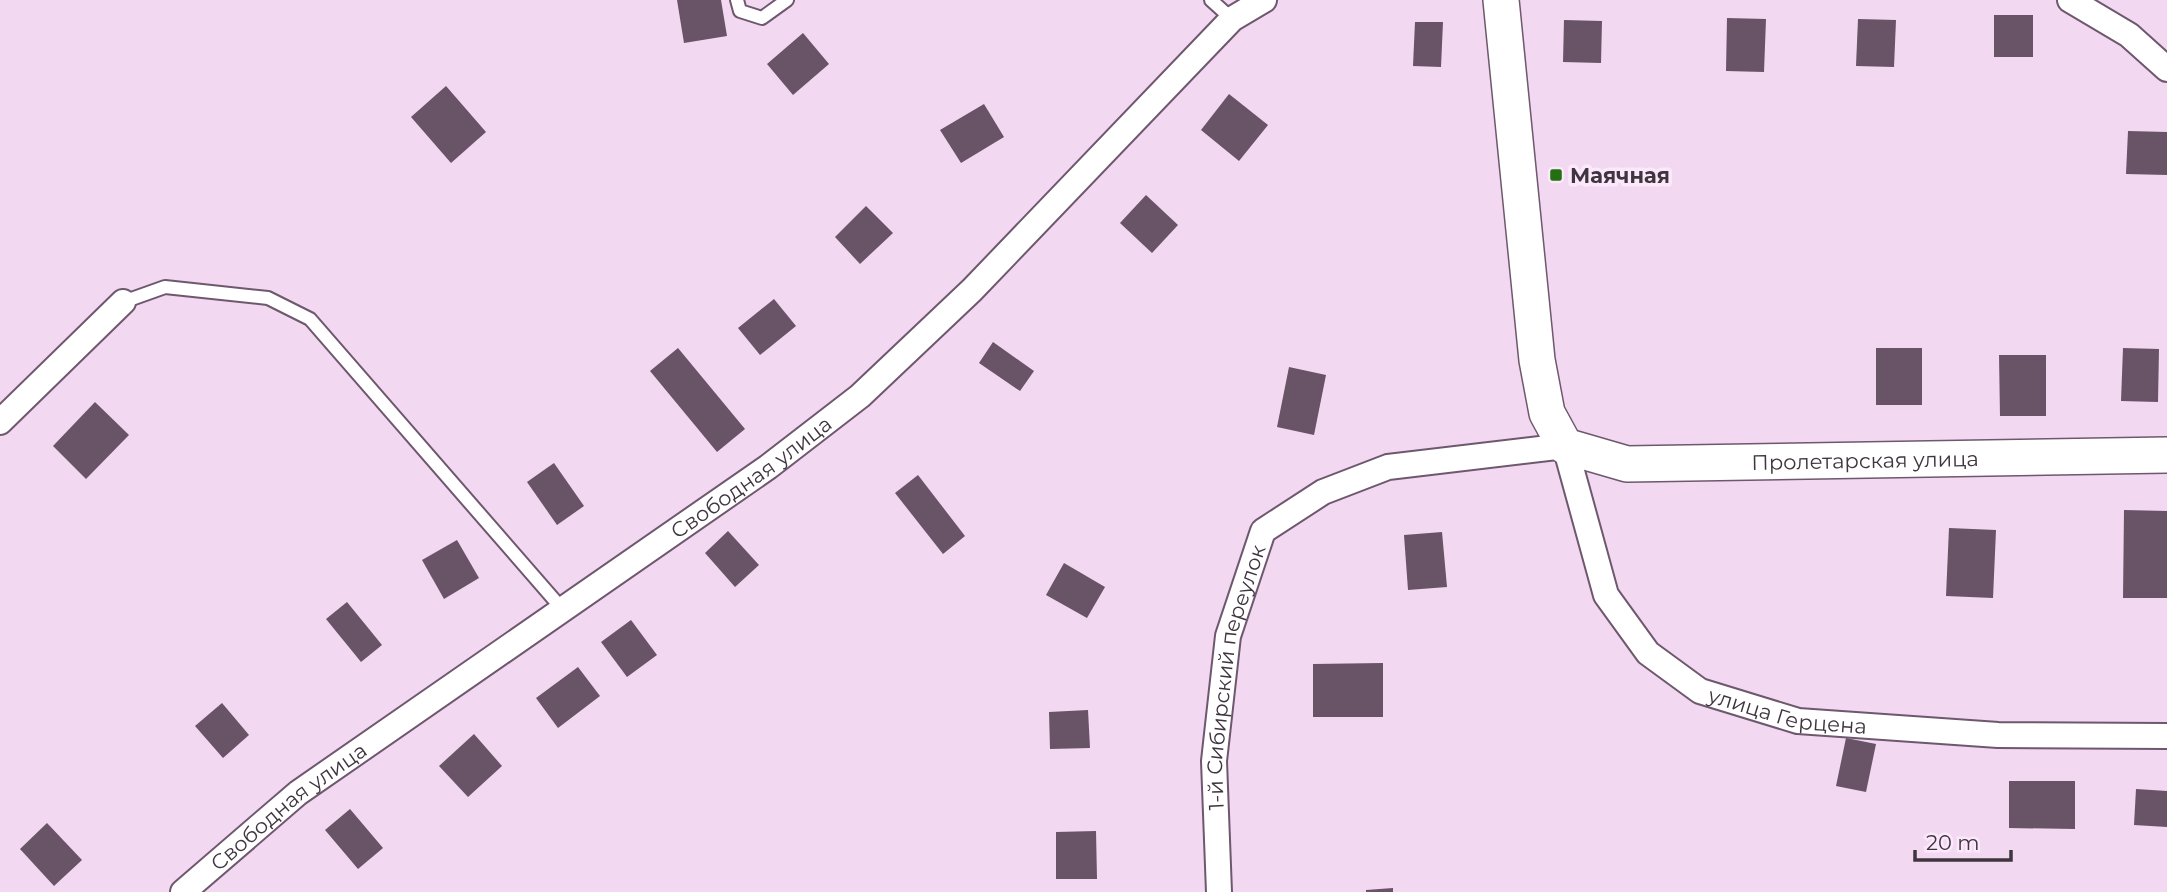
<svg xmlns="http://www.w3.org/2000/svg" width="2167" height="892" font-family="Montserrat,sans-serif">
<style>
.building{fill:#685367}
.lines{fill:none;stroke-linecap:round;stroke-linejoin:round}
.lane-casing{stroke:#6e586d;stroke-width:16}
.street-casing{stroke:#6e586d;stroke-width:28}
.secondary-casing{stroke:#6e586d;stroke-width:38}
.lane{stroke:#fff;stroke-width:12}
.street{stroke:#fff;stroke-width:24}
.secondary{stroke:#fff;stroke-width:35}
.poi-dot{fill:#246f11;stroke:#fce8fb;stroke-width:2.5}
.labels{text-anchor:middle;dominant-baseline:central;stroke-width:7;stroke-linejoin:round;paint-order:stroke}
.poi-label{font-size:21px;font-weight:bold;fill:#3f353e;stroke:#fce8fb;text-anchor:start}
.street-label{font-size:21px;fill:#3f353e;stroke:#fce8fb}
</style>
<rect width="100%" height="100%" fill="#f2d8f1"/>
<!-- building -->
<g class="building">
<path d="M677 0H721L727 36 684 43Z"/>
<rect x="1994" y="15" width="39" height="42"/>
<path d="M1727 18 1766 19 1764 72 1726 71Z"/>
<path d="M1858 19 1896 20 1894 67 1856 66Z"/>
<path d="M1564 20 1602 21 1601 63 1563 62Z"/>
<path d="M1415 22H1443L1441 67 1413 66Z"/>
<path d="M803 33 829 64 793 95 767 64Z"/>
<path d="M446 86 486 132 451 163 411 117Z"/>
<path d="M1229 94 1268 125 1239 161 1201 130Z"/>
<path d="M984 104 1004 137 961 163 940 130Z"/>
<path d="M2128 131 2167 132V175L2126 174Z"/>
<path d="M1146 195 1178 225 1152 253 1120 223Z"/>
<path d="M866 206 893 233 860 264 835 237Z"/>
<path d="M774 299 796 326 760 355 738 328Z"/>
<path d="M993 342 1034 371 1020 391 979 363Z"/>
<path d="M678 348 745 429 717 452 650 371Z"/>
<rect x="1876" y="348" width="46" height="57"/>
<path d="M2123 348 2159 349 2158 402 2121 401Z"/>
<path d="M1999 355H2046V416H2000Z"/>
<path d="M1289 367 1326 375 1314 435 1277 427Z"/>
<path d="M95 402 129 435 86 479 53 446Z"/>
<path d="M554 463 584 506 557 525 527 482Z"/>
<path d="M918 475 965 536 943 554 895 493Z"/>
<path d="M2124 510 2167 511V598H2123Z"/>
<path d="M1949 528 1996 530 1993 598 1946 596Z"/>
<path d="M728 531 759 565 735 587 705 553Z"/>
<path d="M1442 532 1447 587 1408 590 1404 535Z"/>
<path d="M457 540 479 578 444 599 422 560Z"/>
<path d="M1064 563 1105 587 1087 618 1046 595Z"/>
<path d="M347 602 382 645 361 662 326 619Z"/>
<path d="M631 620 657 655 627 677 601 642Z"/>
<path d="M1383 663V717H1313V664Z"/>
<path d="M578 667 600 696 558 728 536 698Z"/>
<path d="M222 703 249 735 223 758 195 726Z"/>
<path d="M1088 710 1090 748 1050 749 1049 712Z"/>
<path d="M474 734 502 766 468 797 439 766Z"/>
<path d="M1846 738 1876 744 1866 792 1836 786Z"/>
<path d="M2009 781H2075V829L2009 828Z"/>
<path d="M2136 789 2167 791V827L2134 825Z"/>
<path d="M350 809 383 848 358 869 325 830Z"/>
<path d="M47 823 82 860 54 886 20 849Z"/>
<path d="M1096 831 1097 879H1056V832Z"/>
<path d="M1393 888V892H1366V890Z"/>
</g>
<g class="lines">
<!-- lane casing -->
<g class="lane-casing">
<g id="lane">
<path d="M737 0 740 11 762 18 787 0"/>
<path d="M1211 0 1232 19"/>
<path d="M123 302 165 287 268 298 310 319 564 611"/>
</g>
</g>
<!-- street casing -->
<g class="street-casing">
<g id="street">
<path d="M2070 0 2129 35 2167 69"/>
<path d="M0 422 123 302"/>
<path id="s1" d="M183 892 298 793 768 467 860 396 972 290 1232 19 1264 0"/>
<path id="s2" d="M1219 892 1214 761 1228 636 1263 531 1323 492 1388 467 1565 446 1606 595 1648 653 1700 691 1798 721 1998 735 2167 736"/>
</g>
</g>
<!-- secondary casing -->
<g class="secondary-casing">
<g id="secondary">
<path id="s3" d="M1501 0 1537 360 1547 413 1565 446 1627 464 2167 455"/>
</g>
</g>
<!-- lane -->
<use href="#lane" class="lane"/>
<!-- street -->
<use href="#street" class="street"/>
<!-- secondary -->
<use href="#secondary" class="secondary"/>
</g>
<!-- markers -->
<rect class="poi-dot" x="1549" y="168" width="14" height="14" rx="3.5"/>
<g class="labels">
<!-- poi labels -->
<g class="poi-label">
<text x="1570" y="175">Маячная</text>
</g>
<!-- street labels -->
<g class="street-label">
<text stroke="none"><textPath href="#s3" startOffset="756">Пролетарская улица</textPath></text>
<text stroke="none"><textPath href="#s1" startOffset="704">Свободная улица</textPath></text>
<text stroke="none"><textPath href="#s2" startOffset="217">1-й Сибирский переулок</textPath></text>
<text stroke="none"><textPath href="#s2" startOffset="1068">улица Герцена</textPath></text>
<text stroke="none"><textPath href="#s1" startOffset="136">Свободная улица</textPath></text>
</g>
</g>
<!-- scale -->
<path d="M1915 850v10h96v-10" fill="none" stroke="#3f353e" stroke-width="3.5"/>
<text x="1926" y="850" font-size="21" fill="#3f353e" stroke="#fce8fb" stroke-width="5" paint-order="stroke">20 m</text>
</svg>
